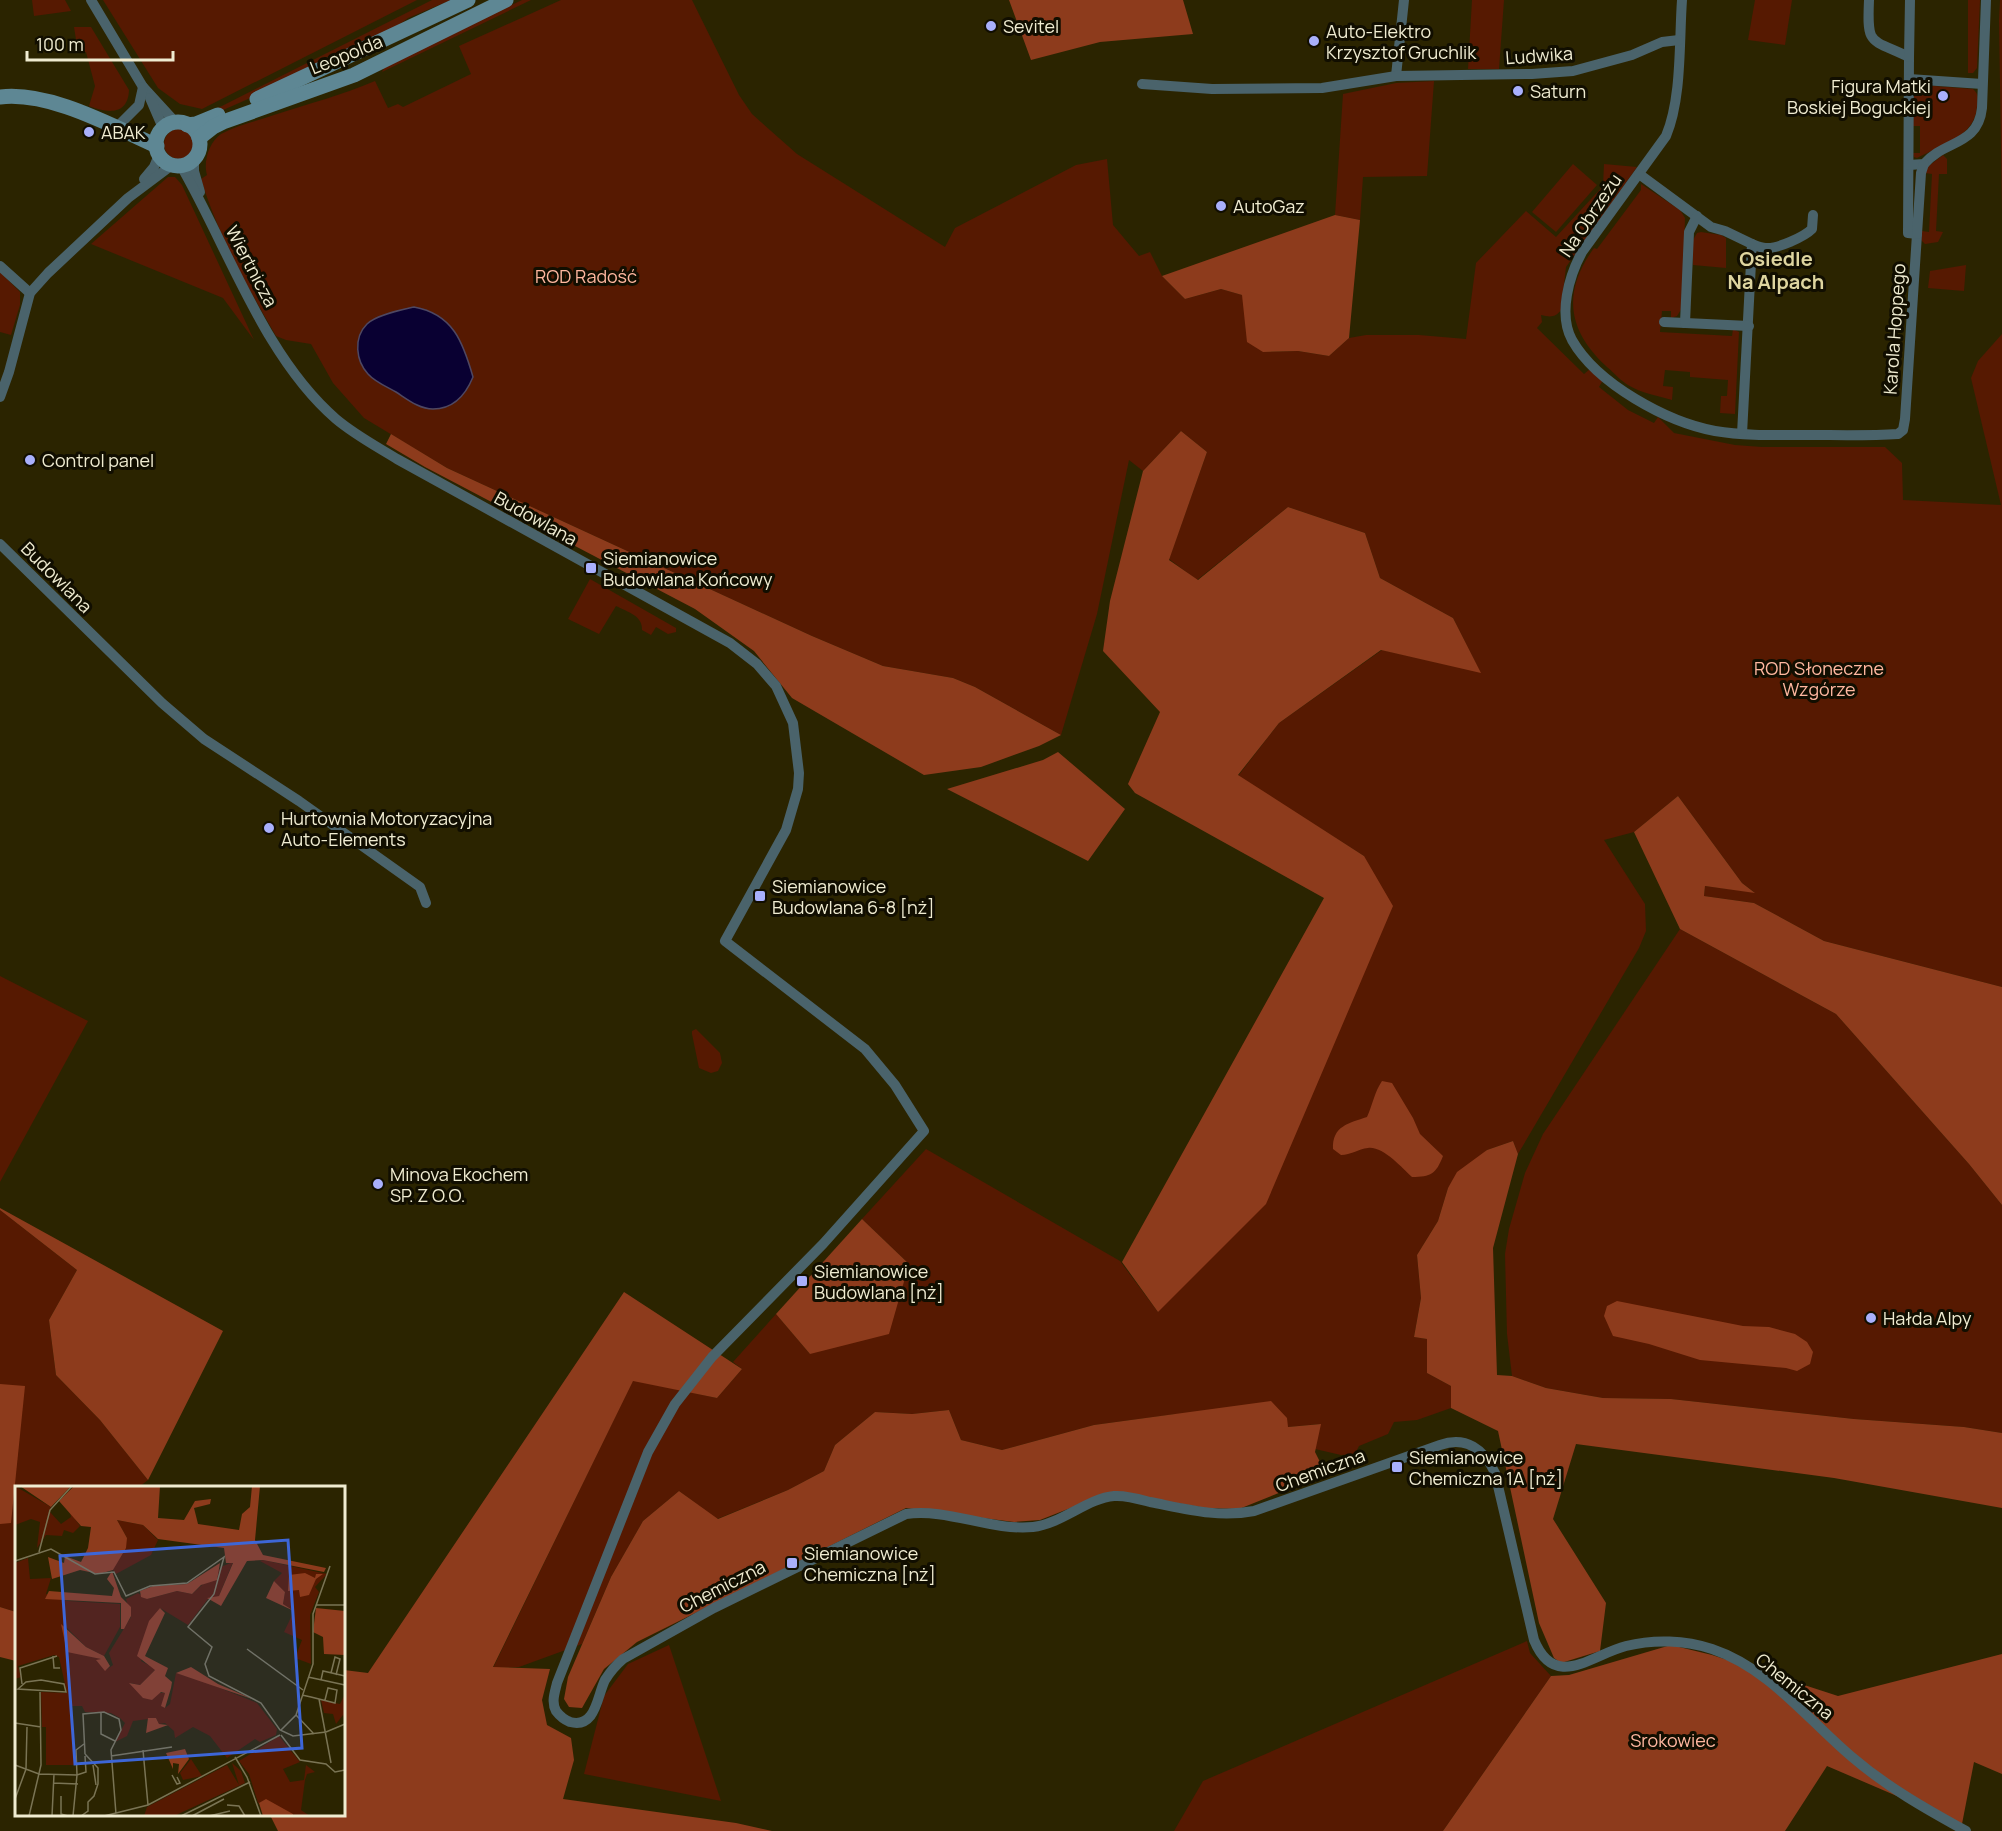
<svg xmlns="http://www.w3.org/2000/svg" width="2002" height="1831" font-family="Manrope,sans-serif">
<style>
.green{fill:#561901}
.forest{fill:#8d3b1c}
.water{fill:#090032;stroke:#4e4762;stroke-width:1.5}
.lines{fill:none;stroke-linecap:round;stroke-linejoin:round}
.street{stroke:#4a636b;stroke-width:10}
.secondary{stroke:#5e8794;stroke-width:15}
.poi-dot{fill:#a9b0fc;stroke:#110e00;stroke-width:2}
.labels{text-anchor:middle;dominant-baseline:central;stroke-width:6;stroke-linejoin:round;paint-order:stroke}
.poi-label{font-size:18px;fill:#f0ecd1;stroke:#110e00;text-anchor:start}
.street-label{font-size:18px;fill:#f0ecd1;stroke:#110e00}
.park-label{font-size:18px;fill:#ffb79f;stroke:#110e00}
.neighbourhood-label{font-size:20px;font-weight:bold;fill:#ded59f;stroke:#110e00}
.inset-road{fill:none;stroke:#7a7454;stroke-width:1.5}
.view{fill:#3d66d7;fill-opacity:0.15;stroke:#3d66d7;stroke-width:3}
.inset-edge{fill:none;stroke:#f0ecd1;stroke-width:3}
</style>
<rect width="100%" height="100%" fill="#2b2400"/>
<!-- green -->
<g class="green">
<path d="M32 0H65L71 11 34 16Z"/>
<path d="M103 0H417L202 109 180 104 158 88Z"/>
<path d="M432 0H451L408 18 391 31 266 91 214 114 212 111Z"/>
<path d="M522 0H531L382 72 385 66Z"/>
<path d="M561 0H692L739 95 752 114 797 154 945 247 955 228 1076 165 1107 159 1113 225 1139 256 1150 252 1162 276 1185 299 1221 289 1242 295 1263 352 1298 351 1329 356 1349 338 1366 335H1419L1466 339 1476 263 1526 211 1556 237 1603 186 1604 164 1637 167 1566 267 1561 310C1555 318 1550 317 1541 315L1542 322 1537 328 1584 374 1590 369 1603 380 1599 387 1628 410 1654 423 1658 417 1674 433 1735 445 1762 447H1885L1902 463 1903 500 2001 505 1971 378 1978 361 2002 334V987L1824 941 1754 903 1704 896 1705 886 1754 892 1742 883 1678 796 1634 832 1604 840 1645 904 1646 931 1639 948 1518 1154 1513 1141 1487 1150 1448 1188 1438 1221 1417 1255 1421 1298 1414 1337 1427 1339V1373L1451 1386V1408L1417 1420 1394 1422 1388 1434 1359 1446 1355 1454 1341 1455 1315 1449 1320 1424 1288 1427 1176 1414 1094 1425 1002 1450 961 1440 949 1410 912 1414 875 1412 835 1445 824 1471 788 1490 717 1519 679 1491 643 1521 611 1577 582 1644 519 1667 493 1668 633 1380 717 1398 742 1369 733 1362 776 1314 810 1354 909 1264 862 1219 926 1149 1120 1261 1158 1312 1364 856 1238 776 1279 723 1382 650 1480 672 1453 618 1380 578 1365 533 1288 507 1197 580 1169 559 1207 452 1181 431 1143 471 1129 460 1097 614 1061 735 975 687 953 678 883 666 812 636 447 468 364 418 333 383 311 344 286 340 276 336C247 286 218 235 201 179L207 175C203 162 209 142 221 134 237 125 257 121 274 115 308 104 342 95 375 81L388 108 398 104 403 107 471 74 459 46Z"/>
<path d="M1472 0H1504L1499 69H1468Z"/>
<path d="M1755 0H1792L1785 45 1748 40Z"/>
<path d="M1968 0H1980L1977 68 1973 73H1968Z"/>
<path d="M2000 0H2002V214L1999 20Z"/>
<path d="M74 27H91L129 90C128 116 107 113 89 106L95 86 86 52H78Z"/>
<path d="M1434 81 1427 176 1363 177 1360 220 1335 215 1343 94 1396 83Z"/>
<path d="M1921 85 1973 89C1979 94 1978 99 1977 106 1976 136 1940 146 1917 158L1914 157 1913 153H1920V126H1913L1914 91 1915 88Z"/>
<circle cx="179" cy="144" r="15"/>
<path d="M1943 155 1947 159V174H1939L1936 231 1943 232 1938 242 1925 244 1921 240 1922 231 1929 232 1932 174 1925 173 1926 168Z"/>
<path d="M1573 164 1597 185 1556 232 1532 212Z"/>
<path d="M168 177H175L182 185 254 340 223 298 91 244Z"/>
<path d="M1641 184 1680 210 1685 218 1682 308 1677 316 1671 318V311H1662L1660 332 1732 336 1733 329 1739 332 1735 414 1720 413 1721 396H1727L1728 380 1690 377V372L1665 370 1663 386 1673 387 1672 400C1658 396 1641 393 1628 385 1621 381 1614 373 1607 367 1567 330 1562 292 1594 248L1597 249 1641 190Z"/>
<path d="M1701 232 1721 235 1726 238V268L1693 265V240L1697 233Z"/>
<path d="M1966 265 1964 291 1928 288 1930 271Z"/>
<path d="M0 272 20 292V305L11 335 0 332Z"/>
<path d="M590 579 676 628V632L668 634 656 627 651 635 642 630C643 616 628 612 616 606L599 634 568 619Z"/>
<path d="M1680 929 1836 1014 1969 1164 2002 1205V1433L1964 1427 1854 1419 1671 1399 1603 1398 1546 1388 1512 1376 1507 1334 1505 1254 1509 1229 1525 1173 1543 1134Z"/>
<path d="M0 976 88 1021 0 1182Z"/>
<path d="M696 1029 720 1053 722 1063 718 1071 711 1073 699 1068 692 1034V1031Z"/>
<path d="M0 1210 77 1270 49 1320 56 1375 100 1420 148 1480 139 1487 16 1488V1612L0 1607Z"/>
<path d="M1527 1641 1530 1653 1551 1676 1443 1831H1174L1203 1781Z"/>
<path d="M669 1645 721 1801 584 1774 604 1696 628 1664Z"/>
</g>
<!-- forest -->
<g class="forest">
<path d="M1009 0H1183L1193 34 1100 42 1031 60Z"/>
<path d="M1335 215 1360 220 1349 338 1329 356 1298 351 1263 352 1247 342 1242 295 1221 289 1185 299 1162 276Z"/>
<path d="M1181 431 1207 452 1169 560 1198 580 1288 507 1365 533 1380 578 1453 618 1481 673 1381 650 1279 723 1238 775 1364 856 1393 906 1266 1204 1158 1312 1122 1262 1324 898 1135 793 1128 784 1160 712 1103 651 1110 601 1143 471Z"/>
<path d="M391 434 447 468 812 636 883 666 953 678 975 687 1061 735 1039 746 981 767 924 775 792 698 754 651 695 609 425 467 386 444Z"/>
<path d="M1058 752 1125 809 1088 861 947 789 1043 760Z"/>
<path d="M1678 796 1742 883 1755 893 1705 886 1704 896 1754 903 1824 941 2002 987V1205L1969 1164 1836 1014 1680 929 1634 832Z"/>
<path d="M1382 1081 1392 1083 1413 1118 1420 1134 1443 1156C1436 1174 1431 1177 1412 1177 1402 1168 1383 1146 1368 1148 1358 1149 1351 1155 1341 1155L1333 1149C1332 1126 1349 1123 1367 1117 1373 1104 1374 1093 1382 1081Z"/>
<path d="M1513 1141 1518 1154 1493 1248 1497 1375 1512 1376 1546 1388 1603 1398 1671 1399 1854 1419 1964 1427 2002 1433V1508L1834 1478 1576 1444 1553 1519 1606 1603 1600 1651 1561 1663 1554 1658 1539 1623 1498 1431 1451 1408V1386L1427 1373V1339L1414 1337 1421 1298 1417 1255 1438 1221 1448 1188 1457 1172 1487 1150Z"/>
<path d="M0 1208 223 1331 148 1480 100 1420 56 1375 49 1320 77 1270 0 1210Z"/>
<path d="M862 1219 909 1264 889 1334 810 1354 776 1314Z"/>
<path d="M624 1292 742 1369 717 1398 633 1381 493 1667 550 1669 542 1700 547 1725 571 1738 574 1760 563 1799 736 1823 772 1831H278L270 1815 344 1814V1670L368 1673Z"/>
<path d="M1617 1301 1743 1326 1769 1327 1795 1334 1807 1342 1813 1352 1810 1364 1797 1371 1786 1368 1700 1360 1649 1344 1613 1336 1604 1316 1607 1306Z"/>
<path d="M0 1384 25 1386 11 1523 0 1524Z"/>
<path d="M1271 1401 1287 1418 1288 1427 1321 1424 1315 1452 1326 1474 1239 1509 1206 1508 1111 1492 1040 1520 1014 1522 906 1508 637 1642 604 1669 582 1708 569 1707 564 1699 568 1677 611 1577 643 1521 679 1491 718 1519 788 1490 824 1471 835 1445 875 1412 912 1414 949 1410 961 1440 1002 1450 1094 1425Z"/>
<path d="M0 1607 16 1612V1661L0 1657Z"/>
<path d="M1671 1645 1712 1655 1838 1696 2002 1654V1774L1974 1762 1962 1824 1827 1766 1785 1831H1443L1551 1676 1569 1675Z"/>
</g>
<!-- water -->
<path class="water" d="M414 307C453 314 463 342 473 377 466 394 454 409 433 409 419 409 407 399 396 392 387 387 375 382 368 374 356 361 353 338 367 324 376 315 401 310 414 307Z"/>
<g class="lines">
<!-- street -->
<g class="street">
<path d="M91 0 143 87 176 123"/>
<path d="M1682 0C1679 42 1682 98 1666 136L1582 252C1569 276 1558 314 1572 340 1597 384 1667 422 1715 431 1745 436 1776 435 1807 435 1837 435 1868 436 1898 434L1903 430 1905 419 1917 234 1908 233 1909 57C1869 38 1867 46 1869 0"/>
<path d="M1909 57 1910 0"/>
<path d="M1396 76 1404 0"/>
<path d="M1909 79 1982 84"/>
<path d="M1142 84 1212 89 1322 88 1396 76 1532 74 1573 71 1632 55 1662 42 1679 40"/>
<path d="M150 98 163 128"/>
<path d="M118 126 139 105 143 87"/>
<path d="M194 159V171L200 192"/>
<path d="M1909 165 1924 164C1944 140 1978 146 1982 108L1986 0"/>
<path d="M181 166C228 247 264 357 336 419 355 435 376 446 397 459L730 643 757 664 776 686 793 723 799 773 798 789 786 830 725 941 865 1049 895 1085 924 1131 823 1244 712 1357 675 1404 648 1452 557 1683C555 1692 551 1702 556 1711 559 1715 565 1720 570 1722 596 1729 597 1696 605 1680 610 1672 616 1665 623 1659L714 1608 906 1514C948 1508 990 1531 1033 1527 1061 1524 1088 1498 1114 1496 1126 1495 1139 1499 1150 1502 1186 1509 1218 1518 1254 1511L1440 1445C1466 1436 1484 1449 1495 1473L1534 1640C1555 1691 1591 1655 1626 1646 1654 1639 1685 1640 1712 1649 1769 1668 1807 1719 1852 1757 1887 1787 1926 1809 1966 1831"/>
<path d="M1639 174 1711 227 1725 231 1752 244 1742 434"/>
<path d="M144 179 154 167 159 155"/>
<path d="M1917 234 1921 173 1924 164"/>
<path d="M1752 244C1757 246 1761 248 1766 248 1777 249 1804 237 1812 229L1813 215"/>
<path d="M0 266 30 293"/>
<path d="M1664 322 1749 326"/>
<path d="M1685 323 1689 232 1697 216"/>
<path d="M0 397 9 372 30 293 48 273 128 198 172 165"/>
<path d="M0 544 162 703 204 739 299 801 420 887 426 903"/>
</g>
<!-- secondary -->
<g class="secondary">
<path d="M0 97C50 91 112 126 157 146"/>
<path d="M257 99 468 0"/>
<circle cx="178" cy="144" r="22"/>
<path d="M187 125 196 124 218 115"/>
<path d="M199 138 213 127 223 122 354 75 506 0"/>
</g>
</g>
<!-- markers -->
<g class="poi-dot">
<circle cx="991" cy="26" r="6"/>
<circle cx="1314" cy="41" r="6"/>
<circle cx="1518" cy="91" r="6"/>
<circle cx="1943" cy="96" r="6"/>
<circle cx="89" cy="132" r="6"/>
<circle cx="1221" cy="206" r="6"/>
<circle cx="30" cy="460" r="6"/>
<rect x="585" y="562" width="12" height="12" rx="3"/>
<circle cx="269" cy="828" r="6"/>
<rect x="754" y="890" width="12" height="12" rx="3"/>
<circle cx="378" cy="1184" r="6"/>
<rect x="796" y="1275" width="12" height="12" rx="3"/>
<circle cx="1871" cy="1318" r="6"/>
<rect x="1391" y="1461" width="12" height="12" rx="3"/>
<rect x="786" y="1557" width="12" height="12" rx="3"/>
</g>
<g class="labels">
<!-- poi labels -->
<g class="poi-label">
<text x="1003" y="26">Sevitel</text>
<text x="1326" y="31">Auto-Elektro<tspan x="1326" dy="21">Krzysztof Gruchlik</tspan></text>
<text x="1931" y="86" text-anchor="end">Figura Matki<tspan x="1931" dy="21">Boskiej Boguckiej</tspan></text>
<text x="1530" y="91">Saturn</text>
<text x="101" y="132">ABAK</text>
<text x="1233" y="206">AutoGaz</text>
<text x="42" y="460">Control panel</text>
<text x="603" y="558">Siemianowice<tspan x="603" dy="21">Budowlana Końcowy</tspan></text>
<text x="281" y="818">Hurtownia Motoryzacyjna<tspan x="281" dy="21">Auto-Elements</tspan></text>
<text x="772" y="886">Siemianowice<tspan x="772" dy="21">Budowlana 6-8 [nż]</tspan></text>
<text x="390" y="1174">Minova Ekochem<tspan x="390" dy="21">SP. Z O.O.</tspan></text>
<text x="814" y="1271">Siemianowice<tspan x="814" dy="21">Budowlana [nż]</tspan></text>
<text x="1883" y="1318">Hałda Alpy</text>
<text x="1409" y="1457">Siemianowice<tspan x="1409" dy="21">Chemiczna 1A [nż]</tspan></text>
<text x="804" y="1553">Siemianowice<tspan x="804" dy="21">Chemiczna [nż]</tspan></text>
</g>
<!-- street labels -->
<g class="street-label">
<text transform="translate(346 54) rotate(-22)">Leopolda</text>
<text transform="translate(1539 55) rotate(-4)">Ludwika</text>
<text transform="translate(1590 215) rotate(-56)">Na Obrzeżu</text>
<text transform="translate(252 266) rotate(62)">Wiertnicza</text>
<text transform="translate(1894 329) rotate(-86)">Karola Hoppego</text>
<text transform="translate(536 518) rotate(29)">Budowlana</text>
<text transform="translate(57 577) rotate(45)">Budowlana</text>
<text transform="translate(1320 1470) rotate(-20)">Chemiczna</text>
<text transform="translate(722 1586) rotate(-27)">Chemiczna</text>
<text transform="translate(1795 1686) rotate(39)">Chemiczna</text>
</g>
<!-- park labels -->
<g class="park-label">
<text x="586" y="276">ROD Radość</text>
<text x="1819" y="668">ROD Słoneczne<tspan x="1819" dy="21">Wzgórze</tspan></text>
<text x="1673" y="1740">Srokowiec</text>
</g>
<!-- neighbourhood labels -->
<g class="neighbourhood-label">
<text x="1776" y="258">Osiedle<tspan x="1776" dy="23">Na Alpach</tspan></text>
</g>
</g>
<!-- overview -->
<g transform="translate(15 1486)">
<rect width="330" height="330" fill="#2b2400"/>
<path d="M0 0 36 21 35 26 46 38 56 31 55 26 65 40 58 47 49 44 47 50 31 49 22 62 25 36 16 33 0 39ZM102 34 128 39 143 54 136 69 101 88 98 84 112 52ZM13 72 15 93 36 92 31 108 53 115 105 118V141L89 170 71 161 49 139 52 165 87 173 82 175 91 184 98 179 94 167 116 131 111 113 123 107 132 113 162 105 177 108 208 80 218 76 204 110 193 113 173 139 145 122 126 175 141 183 125 199 115 197 126 207H150L147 220 150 222 155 218 161 187 190 196 242 217 262 243 261 249 245 256 240 253 212 272 195 250 178 241 160 252 159 245 150 237 144 238 141 232 118 235 112 250 100 256 110 237 105 232 96 227 70 226 67 220H57L60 279H31V241H27L26 206 52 207 44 171 39 169 3 180 6 191 0 193V77ZM248 74 312 88 300 101 304 106 295 129 296 178 280 172 287 154 269 146 279 125 268 118 270 106 259 95 267 87 245 75ZM330 208V236L328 229 321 238 318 228 309 227 306 214 325 218ZM264 250 285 276 268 283 275 296 289 294 291 279 300 286 292 288 290 294 286 324 295 330H278L243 317 234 288 224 275ZM176 273 187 290 168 294 165 287ZM217 277 226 285 230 297 159 330H129L132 321 212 279 224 299Z" fill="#561901"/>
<path d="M5 0H56L36 21ZM59 0H145L143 32 169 34 180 15 196 13 195 18 179 22 183 38 224 44 227 28 235 21 237 0H245L240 54 248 69 311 82 309 86 248 74 232 75 206 120 192 112 204 110 218 77H211L209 62 143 53 128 39 102 34 112 52 111 62 98 84 84 88 65 84 37 93 33 71 49 77 50 70 66 76 73 62 76 41 66 40 44 15ZM205 77 202 94 186 99 177 108 162 105 132 113 126 111 125 105 138 100 172 98ZM97 85 106 111 116 121V130L109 143H106V117L30 113 34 105 97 110 99 102 92 93ZM290 87 300 92 301 88H308L301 93 294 109 285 111 284 104 273 105 274 89ZM259 95 270 106 268 118 279 125 251 112ZM145 122 150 127 130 170 153 182 150 190 157 196 156 202 150 222 146 220 150 207 146 206 137 214 128 212 114 197 125 199 140 184 122 170 134 135ZM301 122 330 125V169L309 168 308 151 298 146ZM46 138 71 161 89 170 95 180 90 185 81 174 86 173 52 166ZM176 181 203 198 240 214 161 187ZM133 232H141L144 238 153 239 131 247ZM170 263 174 273 163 288 164 278 158 277V283L151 267ZM251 313 278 328V330H248L244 317Z" fill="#8d3b1c"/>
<path class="inset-road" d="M24 66 35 24 57 0M0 75 36 63 80 88 99 86 111 110 135 100 172 97 209 71 199 108 173 141 197 161 190 178 194 190 246 217 265 244 278 250 311 246 330 238M301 119H330M232 163 288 204M38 170 39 182H45M316 187 320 171 325 173 321 189M293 191 330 199M26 194 49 198 51 206 3 203 11 196ZM306 194 308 185 330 190M7 198 5 182 42 170M287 209 296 211 320 217 322 204 313 202 310 214M304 213 316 277M86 226V248L100 255M281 229 299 248M0 237 26 241M266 244 281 229 298 178V128L315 80M266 249 285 274 311 278 320 286 330 284M128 264 133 319M70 268 68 228 89 226 104 233 106 244 96 264 101 328M96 270 157 261M220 271 232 291 246 330M0 279 24 288 62 289 71 286 70 270M78 279 81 299M62 289 61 264 69 258M157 289 162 298 165 297 162 291M38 297 63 298M46 310V328L53 330M0 313 11 283 12 241M212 319 224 320 230 330M14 330 26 279 25 206M37 330 39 288M58 330 62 289M66 330 73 325V316L79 310 83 298V282L70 268M89 330 133 319 265 249M166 330 235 296M177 330 209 313M194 330 215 325"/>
<path class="view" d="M273 54 287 262 60 278 45 70Z"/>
<rect width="330" height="330" class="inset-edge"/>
</g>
<!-- scale -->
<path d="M27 51v9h146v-9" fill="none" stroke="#f0ecd1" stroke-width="3"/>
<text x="36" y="51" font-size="18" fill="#f0ecd1" stroke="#110e00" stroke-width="4.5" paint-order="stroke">100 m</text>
</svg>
